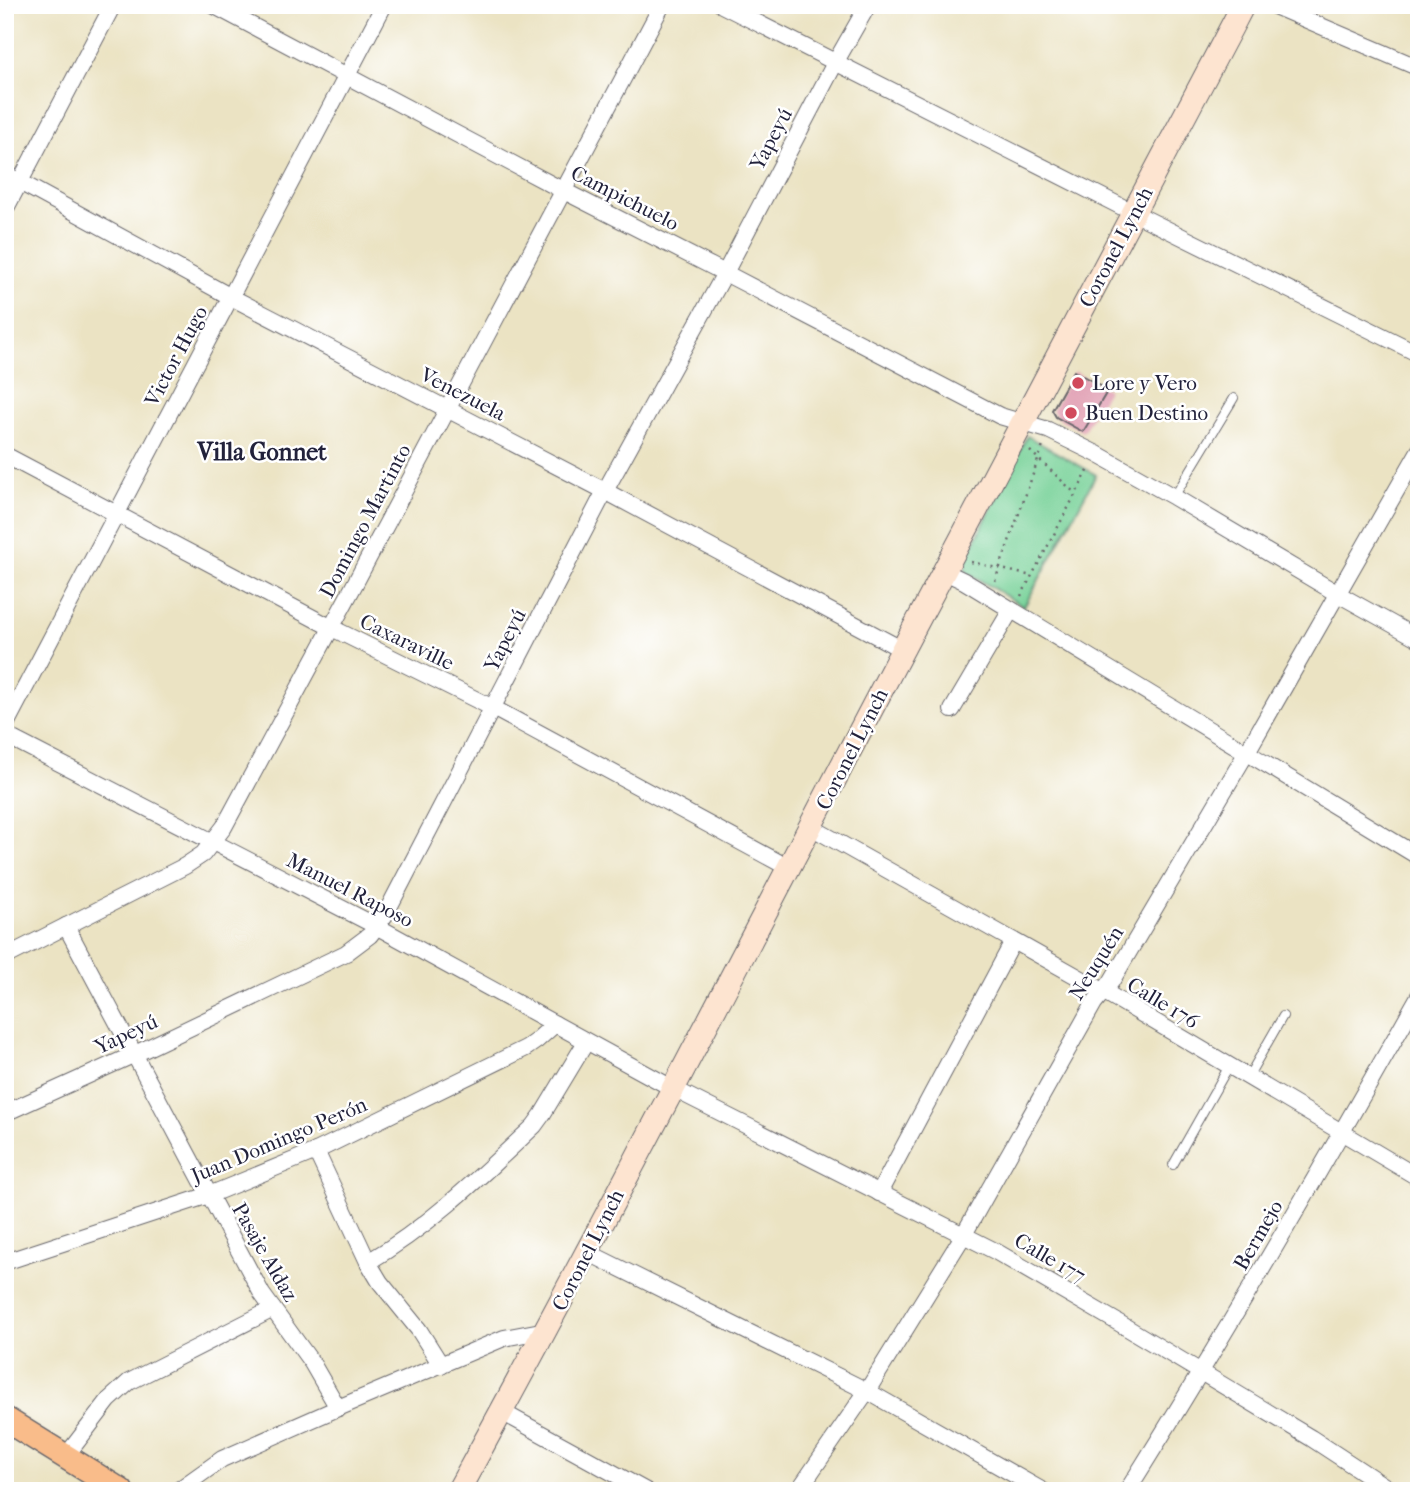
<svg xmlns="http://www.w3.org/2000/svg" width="1424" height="1496" font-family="'IM FELL French Canon',serif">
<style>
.green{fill:#77d198;stroke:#4c7a6a;stroke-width:2}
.building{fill:#e2a3b6}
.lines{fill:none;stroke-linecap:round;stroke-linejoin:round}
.service-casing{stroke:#68666b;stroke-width:10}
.minor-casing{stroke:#68666b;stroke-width:18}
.secondary-casing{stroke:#68666b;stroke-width:25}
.primary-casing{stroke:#68666b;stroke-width:27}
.path{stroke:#68666b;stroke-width:2.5;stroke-dasharray:2 5;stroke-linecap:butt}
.service{stroke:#fff;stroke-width:8}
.minor{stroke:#fff;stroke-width:16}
.secondary{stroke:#fde4d0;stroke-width:23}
.primary{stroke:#f9bc8a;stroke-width:24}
.poi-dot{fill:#d1495b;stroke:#fff;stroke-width:2.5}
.labels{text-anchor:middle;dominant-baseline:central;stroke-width:5;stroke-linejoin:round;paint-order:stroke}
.street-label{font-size:21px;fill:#22223b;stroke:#fff}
.poi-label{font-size:21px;fill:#22223b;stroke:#fff;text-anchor:start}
.quarter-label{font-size:24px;font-weight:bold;fill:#22223b;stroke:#fff}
</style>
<rect width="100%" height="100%" fill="#fff"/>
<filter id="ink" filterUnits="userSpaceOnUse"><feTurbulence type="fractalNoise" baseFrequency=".0143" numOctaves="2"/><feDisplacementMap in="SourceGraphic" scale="14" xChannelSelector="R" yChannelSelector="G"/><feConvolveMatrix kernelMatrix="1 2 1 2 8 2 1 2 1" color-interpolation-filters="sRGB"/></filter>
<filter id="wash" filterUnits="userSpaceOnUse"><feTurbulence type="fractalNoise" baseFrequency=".00686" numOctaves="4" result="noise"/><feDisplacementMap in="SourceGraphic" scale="28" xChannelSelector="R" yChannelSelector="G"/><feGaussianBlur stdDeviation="1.57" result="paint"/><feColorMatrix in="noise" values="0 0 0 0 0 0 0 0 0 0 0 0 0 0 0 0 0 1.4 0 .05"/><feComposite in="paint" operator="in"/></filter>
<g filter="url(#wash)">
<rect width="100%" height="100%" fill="#ebe3c3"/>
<!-- green -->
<path class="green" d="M1027 436 1096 475 1024 607 965 571 967 557Z"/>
<g id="blocks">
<!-- building -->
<path class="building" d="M1074 371 1108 390 1083 432 1056 417 1052 410Z"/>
</g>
</g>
<g filter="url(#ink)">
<use href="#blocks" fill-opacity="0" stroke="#68666b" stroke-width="2"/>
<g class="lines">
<!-- service casing -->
<g class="service-casing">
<g id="service">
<path d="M1174 497 1234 398"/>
<path d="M1248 1077 1283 1016"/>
<path d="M1173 1165 1229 1066"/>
</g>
</g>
<!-- minor casing -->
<g class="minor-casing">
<g id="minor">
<path d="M213 5 564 191 725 273 1000 416 1048 430 1097 454 1174 497 1338 594 1419 639"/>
<path d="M722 5 1134 213 1419 354"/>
<path d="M1272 5 1419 68"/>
<path d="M5 174 231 297 605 491 903 650"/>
<path d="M5 210 113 5"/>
<path d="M5 455 332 628 493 708 789 868"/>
<path d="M945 572 964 581 1419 857"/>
<path d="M952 710 1011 610"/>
<path d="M5 726 384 5"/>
<path d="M5 735 376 926 672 1088 995 1251 1119 1323 1311 1438 1392 1491"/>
<path d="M811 827 1103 991 1419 1178"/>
<path d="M66 926 262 1294 312 1363 338 1408"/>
<path d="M5 957 185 866 203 854 224 827C372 554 517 279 662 5"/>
<path d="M5 1113 135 1054 346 953 370 935 385 915 605 491 725 273 835 63 868 5"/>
<path d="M316 1151 368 1262 380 1282 419 1330 441 1365"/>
<path d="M879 1193 1013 942"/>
<path d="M587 1252 867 1391 1043 1491"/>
<path d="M5 1262 209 1195 316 1151 526 1048 536 1041 555 1024"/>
<path d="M368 1262C430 1226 482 1175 534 1126L542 1115 586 1042"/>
<path d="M502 1412 646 1491"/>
<path d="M66 1456 109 1400 129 1382 273 1309"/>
<path d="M177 1491 222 1459 338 1408 504 1338 546 1330"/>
<path d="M798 1491 867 1391 963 1236 1094 1003 1111 982 1247 752 1419 451"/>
<path d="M1127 1491C1229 1329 1325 1163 1419 996"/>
</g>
</g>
<!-- secondary casing -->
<g class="secondary-casing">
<path id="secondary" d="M458 1491C611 1212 756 929 904 647 1017 434 1131 220 1243 5"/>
</g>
<!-- primary casing -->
<g class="primary-casing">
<path id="primary" d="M5 1419 121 1491"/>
</g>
<!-- path -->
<g class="path">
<path d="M1030 451 1076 494"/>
<path d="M971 562 1032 576"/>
<path d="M995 581 1043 446"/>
<path d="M1021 596 1089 469"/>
</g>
<!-- service -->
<use href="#service" class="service"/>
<!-- minor -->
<use href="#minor" class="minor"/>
<!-- secondary -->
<use href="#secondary" class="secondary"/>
<!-- primary -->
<use href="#primary" class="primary"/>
</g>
</g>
<!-- markers -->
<g class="poi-dot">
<circle cx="1078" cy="383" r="7"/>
<circle cx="1071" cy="413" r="7"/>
</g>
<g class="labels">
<!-- street labels -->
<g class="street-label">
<text transform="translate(771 139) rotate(-62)">Yapeyú</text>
<text transform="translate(625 198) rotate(27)">Campichuelo</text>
<text transform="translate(1116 247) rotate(-62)">Coronel Lynch</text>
<text transform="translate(176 356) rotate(-62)">Victor Hugo</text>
<text transform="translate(463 394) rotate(27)">Venezuela</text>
<text transform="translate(365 521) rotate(-62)">Domingo Martinto</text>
<text transform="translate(505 640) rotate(-63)">Yapeyú</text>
<text transform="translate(407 642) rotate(26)">Caxaraville</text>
<text transform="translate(852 749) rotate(-63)">Coronel Lynch</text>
<text transform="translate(350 890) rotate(27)">Manuel Raposo</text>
<text transform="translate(1096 963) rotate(-58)">Neuquén</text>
<text transform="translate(1163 1003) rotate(31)">Calle 176</text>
<text transform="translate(126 1034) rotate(-25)">Yapeyú</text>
<text transform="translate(279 1140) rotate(-23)">Juan Domingo Perón</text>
<text transform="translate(1258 1235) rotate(-60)">Bermejo</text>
<text transform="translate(588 1250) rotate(-63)">Coronel Lynch</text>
<text transform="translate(265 1252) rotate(60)">Pasaje Aldaz</text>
<text transform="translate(1050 1258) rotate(30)">Calle 177</text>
</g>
<!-- poi labels -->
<g class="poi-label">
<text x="1092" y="383">Lore y Vero</text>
<text x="1085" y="413">Buen Destino</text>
</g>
<!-- quarter labels -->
<g class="quarter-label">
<text x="262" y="452">Villa Gonnet</text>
</g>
</g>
<!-- margin -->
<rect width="1424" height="1496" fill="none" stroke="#fff" stroke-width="28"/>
</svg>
